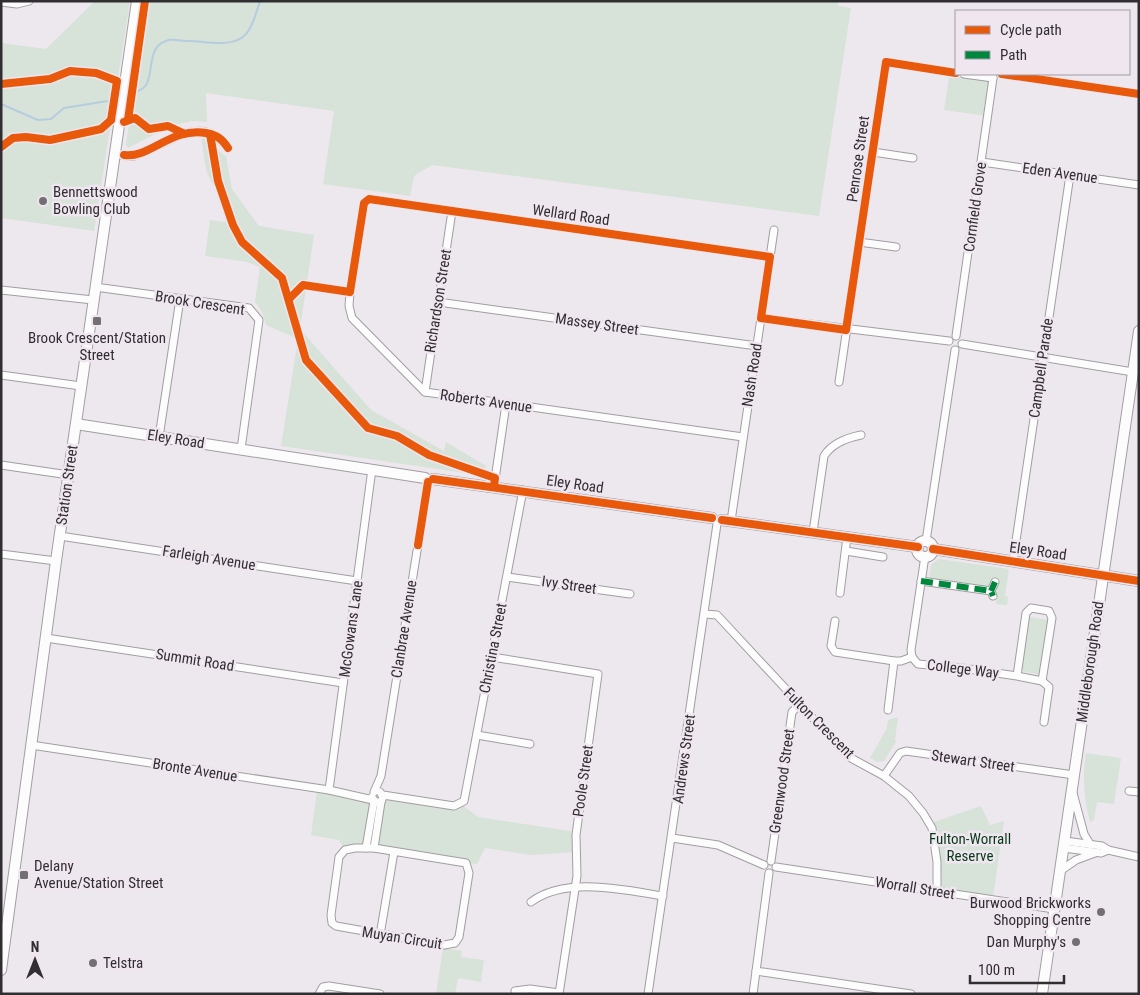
<svg xmlns="http://www.w3.org/2000/svg" width="1140" height="995" font-family="'Roboto Condensed',sans-serif">
<style>
.green{fill:#d7e2d9}
.lines{fill:none;stroke-linecap:round;stroke-linejoin:round}
.stream{stroke:#b6cddf;stroke-width:2}
.minor-casing{stroke:#a19ea2;stroke-width:9}
.secondary-casing{stroke:#a19ea2;stroke-width:12}
.primary-casing{stroke:#a19ea2;stroke-width:12}
.minor{stroke:#fcfcfc;stroke-width:7}
.secondary{stroke:#fcfcfc;stroke-width:10}
.primary{stroke:#fcfcfc;stroke-width:10}
.quiet{stroke:#00873e;stroke-width:6;stroke-dasharray:12 6;stroke-linecap:butt}
.cycleway-casing{stroke:#efe6f0;stroke-width:11}
.cycleway{stroke:#e8590c;stroke-width:8}
.poi-dot{fill:#736f73;stroke:#efe6f0;stroke-width:2}
.labels{text-anchor:middle;dominant-baseline:central;stroke-width:5;stroke-linejoin:round;paint-order:stroke}
.street-label{font-size:15px;fill:#312e31;stroke:#efe6f0}
.poi-label{font-size:15px;fill:#312e31;stroke:#efe6f0;text-anchor:start}
.park-label{font-size:15px;fill:#053916;stroke:#efe6f0}
</style>
<rect width="100%" height="100%" fill="#ede8ee"/>
<!-- green -->
<g class="green">
<path d="M95 1H130L94 231 1 218V43L46 49Z"/>
<path d="M146 1H838V6L851 8 819 216 432 165 414 176 410 196 323 184 334 111 206 93 207 122 192 121 171 126 128 148 126 145Z"/>
<path d="M950 72 993 78 988 116 944 110Z"/>
<path d="M201 136C214 139 215 151 226 156L232 189 259 226 314 235 300 329 371 410 444 451 446 442 486 466 485 476 281 446 298 339 266 325 262 312 255 302 260 267 247 262 205 256 210 220 225 222C229 202 215 192 208 175 204 164 203 148 201 136Z"/>
<path d="M939 559 1009 569 1005 596 1008 597 1007 605 996 604 997 589 929 579 931 565Z"/>
<path d="M1029 617 1049 620 1041 675 1021 671Z"/>
<path d="M898 717 895 740H897L884 761 877 762 870 758 887 728 888 720Z"/>
<path d="M1086 753 1121 758 1114 804 1097 802 1094 820 1090 822C1084 799 1082 776 1086 753Z"/>
<path d="M317 791 381 801 404 798 461 804 478 817 576 832V852L531 855 485 848 477 864 394 852 345 850 339 840 311 835Z"/>
<path d="M981 806 990 825 1004 821 993 897 942 888 939 834 934 822Z"/>
<path d="M443 948 462 951 461 957 484 960 481 982 458 978 455 994H436Z"/>
</g>
<g class="lines">
<!-- stream -->
<g class="stream">
<path d="M127 96C133 93 142 91 146 85 154 72 147 47 166 41 171 38 179 41 185 41 205 40 237 51 249 30 254 21 257 11 260 1"/>
<path d="M1 104 38 120 51 119 64 108 120 99"/>
</g>
<!-- minor casing -->
<g class="minor-casing">
<g id="minor">
<path d="M1 2 17 4 29 1"/>
<path d="M964 74 993 78"/>
<path d="M1002 74 1139 94"/>
<path d="M873 152 913 158"/>
<path d="M115 154C120 155 128 157 134 156 164 147 202 110 228 148"/>
<path d="M982 162 1139 185"/>
<path d="M859 242 896 247"/>
<path d="M95 287 249 308 259 320 241 449"/>
<path d="M1 290 93 300"/>
<path d="M438 302 757 346"/>
<path d="M761 318 949 341"/>
<path d="M956 336 993 78"/>
<path d="M962 344 1133 372"/>
<path d="M1 375 81 386"/>
<path d="M839 382 886 62 956 73"/>
<path d="M425 392 452 211"/>
<path d="M159 437 180 299"/>
<path d="M743 437 425 392 352 318 349 306 350 292 364 203 369 199 770 257"/>
<path d="M1 465 69 475"/>
<path d="M494 486 506 404"/>
<path d="M731 521 774 230"/>
<path d="M813 532 824 456C832 443 846 438 861 435"/>
<path d="M60 536 357 581"/>
<path d="M926 541 955 350"/>
<path d="M846 551 883 557"/>
<path d="M1 554 56 561"/>
<path d="M1013 561 1070 175"/>
<path d="M507 577 630 594"/>
<path d="M921 581 991 591 993 596"/>
<path d="M991 591 995 582"/>
<path d="M840 593 847 537"/>
<path d="M705 614 717 615 849 757 884 776 909 796 923 813 932 828 937 862V892"/>
<path d="M835 621 831 646 835 652 894 661H901L912 657"/>
<path d="M46 638 343 683"/>
<path d="M492 657 598 674 576 835 577 876 559 994"/>
<path d="M912 657 918 664 962 668 1017 676 1026 613 1031 608 1049 611 1052 618 1042 681 1017 676"/>
<path d="M912 657 911 650 925 556"/>
<path d="M1042 681 1049 687 1044 722"/>
<path d="M888 710 894 661"/>
<path d="M477 735 530 744"/>
<path d="M31 745 329 790 373 800"/>
<path d="M884 776 900 753 906 751 1074 775"/>
<path d="M329 790 372 469"/>
<path d="M1129 791 1139 792"/>
<path d="M374 792 381 776 428 482"/>
<path d="M1073 793 1084 834 1090 844"/>
<path d="M383 795 454 806 464 801 523 490"/>
<path d="M372 797 375 802H381L383 797 380 792"/>
<path d="M672 838 718 845 764 865"/>
<path d="M1065 841 1102 846 1108 850 1139 857"/>
<path d="M355 848H374L466 863 469 873 459 937 455 943 444 945 336 926 332 923 331 915 339 857 345 850Z"/>
<path d="M366 848 374 801"/>
<path d="M374 848 381 802"/>
<path d="M1064 848 1101 853 1108 850"/>
<path d="M771 861 792 712 799 705"/>
<path d="M776 867 1054 909"/>
<path d="M1060 871 1076 860 1095 853"/>
<path d="M531 902C566 876 624 890 663 896"/>
<path d="M380 935 394 852"/>
<path d="M756 971 911 994"/>
<path d="M515 991 530 989 559 993"/>
<path d="M319 994 323 987 329 986 380 994"/>
<path d="M648 994 717 524"/>
<path d="M753 994 769 873"/>
</g>
</g>
<!-- secondary casing -->
<g class="secondary-casing">
<g id="secondary">
<path d="M76 424 425 478"/>
<path d="M433 479 712 518"/>
<path d="M722 520 918 547"/>
<circle cx="925" cy="549" r="8"/>
<path d="M933 549 1139 581"/>
</g>
</g>
<!-- primary casing -->
<g class="primary-casing">
<g id="primary">
<path d="M1 970 56 561 137 1"/>
<path d="M1042 994 1139 331"/>
</g>
</g>
<!-- minor -->
<use href="#minor" class="minor"/>
<!-- secondary -->
<use href="#secondary" class="secondary"/>
<!-- primary -->
<use href="#primary" class="primary"/>
<!-- quiet -->
<g class="quiet">
<path d="M921 581 991 591 993 596"/>
<path d="M991 591 995 582"/>
</g>
<!-- cycleway casing -->
<g class="cycleway-casing">
<g id="cycleway">
<path d="M1002 74 1139 94"/>
<path d="M1 84 50 79 70 71 96 73 117 81 111 120"/>
<path d="M128 120 145 1"/>
<path d="M124 122 135 118 149 129 168 126 183 133"/>
<path d="M210 134 218 181 233 225 242 242 282 278 306 360 368 428 397 436 429 455 495 478 494 486"/>
<path d="M1 147 13 138 26 137 50 140 101 129 111 120"/>
<path d="M124 155C149 159 171 127 206 133 217 135 222 139 228 148"/>
<path d="M289 299 303 285 350 292 364 203 369 199 770 257 761 318 846 330 886 62 956 73"/>
<path d="M433 479 712 518"/>
<path d="M722 520 918 547"/>
<path d="M418 545 428 482"/>
<path d="M933 549 1139 581"/>
</g>
</g>
<!-- cycleway -->
<use href="#cycleway" class="cycleway"/>
</g>
<!-- markers -->
<g class="poi-dot">
<circle cx="43" cy="201" r="5"/>
<rect x="92" y="316" width="10" height="10" rx="2.5"/>
<rect x="19" y="870" width="10" height="10" rx="2.5"/>
<circle cx="1101" cy="912" r="5"/>
<circle cx="1076" cy="942" r="5"/>
<circle cx="93" cy="963" r="5"/>
</g>
<g class="labels">
<!-- street labels -->
<g class="street-label">
<text transform="translate(858 159) rotate(-82)">Penrose Street</text>
<text transform="translate(1060 173) rotate(8)">Eden Avenue</text>
<text transform="translate(975 207) rotate(-82)">Cornfield Grove</text>
<text transform="translate(571 215) rotate(8)">Wellard Road</text>
<text transform="translate(438 301) rotate(-81)">Richardson Street</text>
<text transform="translate(200 303) rotate(9)">Brook Crescent</text>
<text transform="translate(597 324) rotate(8)">Massey Street</text>
<text transform="translate(1041 368) rotate(-82)">Campbell Parade</text>
<text transform="translate(752 375) rotate(-81)">Nash Road</text>
<text transform="translate(486 401) rotate(8)">Roberts Avenue</text>
<text transform="translate(176 439) rotate(9)">Eley Road</text>
<text transform="translate(575 484) rotate(8)">Eley Road</text>
<text transform="translate(67 485) rotate(-82)">Station Street</text>
<text transform="translate(1038 551) rotate(8)">Eley Road</text>
<text transform="translate(209 558) rotate(9)">Farleigh Avenue</text>
<text transform="translate(569 585) rotate(8)">Ivy Street</text>
<text transform="translate(351 629) rotate(-82)">McGowans Lane</text>
<text transform="translate(404 629) rotate(-81)">Clanbrae Avenue</text>
<text transform="translate(493 648) rotate(-79)">Christina Street</text>
<text transform="translate(195 660) rotate(9)">Summit Road</text>
<text transform="translate(1090 662) rotate(-82)">Middleborough Road</text>
<text transform="translate(963 669) rotate(7)">College Way</text>
<text transform="translate(819 723) rotate(45)">Fulton Crescent</text>
<text transform="translate(684 759) rotate(-82)">Andrews Street</text>
<text transform="translate(973 761) rotate(8)">Stewart Street</text>
<text transform="translate(195 770) rotate(9)">Bronte Avenue</text>
<text transform="translate(583 781) rotate(-82)">Poole Street</text>
<text transform="translate(782 781) rotate(-82)">Greenwood Street</text>
<text transform="translate(915 888) rotate(9)">Worrall Street</text>
<text transform="translate(402 938) rotate(9)">Muyan Circuit</text>
</g>
<!-- poi labels -->
<g class="poi-label">
<text x="53" y="192">Bennettswood<tspan x="53" dy="17">Bowling Club</tspan></text>
<text x="97" y="338" text-anchor="middle">Brook Crescent/Station<tspan x="97" dy="17">Street</tspan></text>
<text x="34" y="866">Delany<tspan x="34" dy="17">Avenue/Station Street</tspan></text>
<text x="1091" y="903" text-anchor="end">Burwood Brickworks<tspan x="1091" dy="17">Shopping Centre</tspan></text>
<text x="1066" y="942" text-anchor="end">Dan Murphy's</text>
<text x="103" y="963">Telstra</text>
</g>
<!-- park labels -->
<g class="park-label">
<text x="970" y="839">Fulton-Worrall<tspan x="970" dy="17">Reserve</tspan></text>
</g>
</g>
<!-- border -->
<rect width="1140" height="995" fill="none" stroke="#312e31" stroke-width="5"/>
<!-- legend -->
<rect x="955" y="10" width="175" height="65" fill="#efe6f0" stroke="#a39ca4"/>
<rect x="965" y="26" width="25" height="8" fill="#e8590c" stroke="#a39ca4"/>
<text x="1000" y="35" font-size="15" fill="#312e31">Cycle path</text>
<rect x="965" y="51" width="25" height="8" fill="#00873e" stroke="#a39ca4"/>
<text x="1000" y="60" font-size="15" fill="#312e31">Path</text>
<!-- north arrow -->
<g transform="translate(35 960)" stroke="#efe6f0" stroke-width="4" paint-order="stroke">
<path d="M0-4L9 19L0 12L-9 19Z" fill="#312e31"/>
<text y="-8" font-size="14" font-weight="bold" text-anchor="middle" fill="#312e31">N</text>
</g>
<!-- scale -->
<path d="M970 975v8h94v-8" fill="none" stroke="#312e31" stroke-width="2.5"/>
<text x="978" y="975" font-size="15" fill="#312e31" stroke="#efe6f0" stroke-width="4" paint-order="stroke">100 m</text>
</svg>
